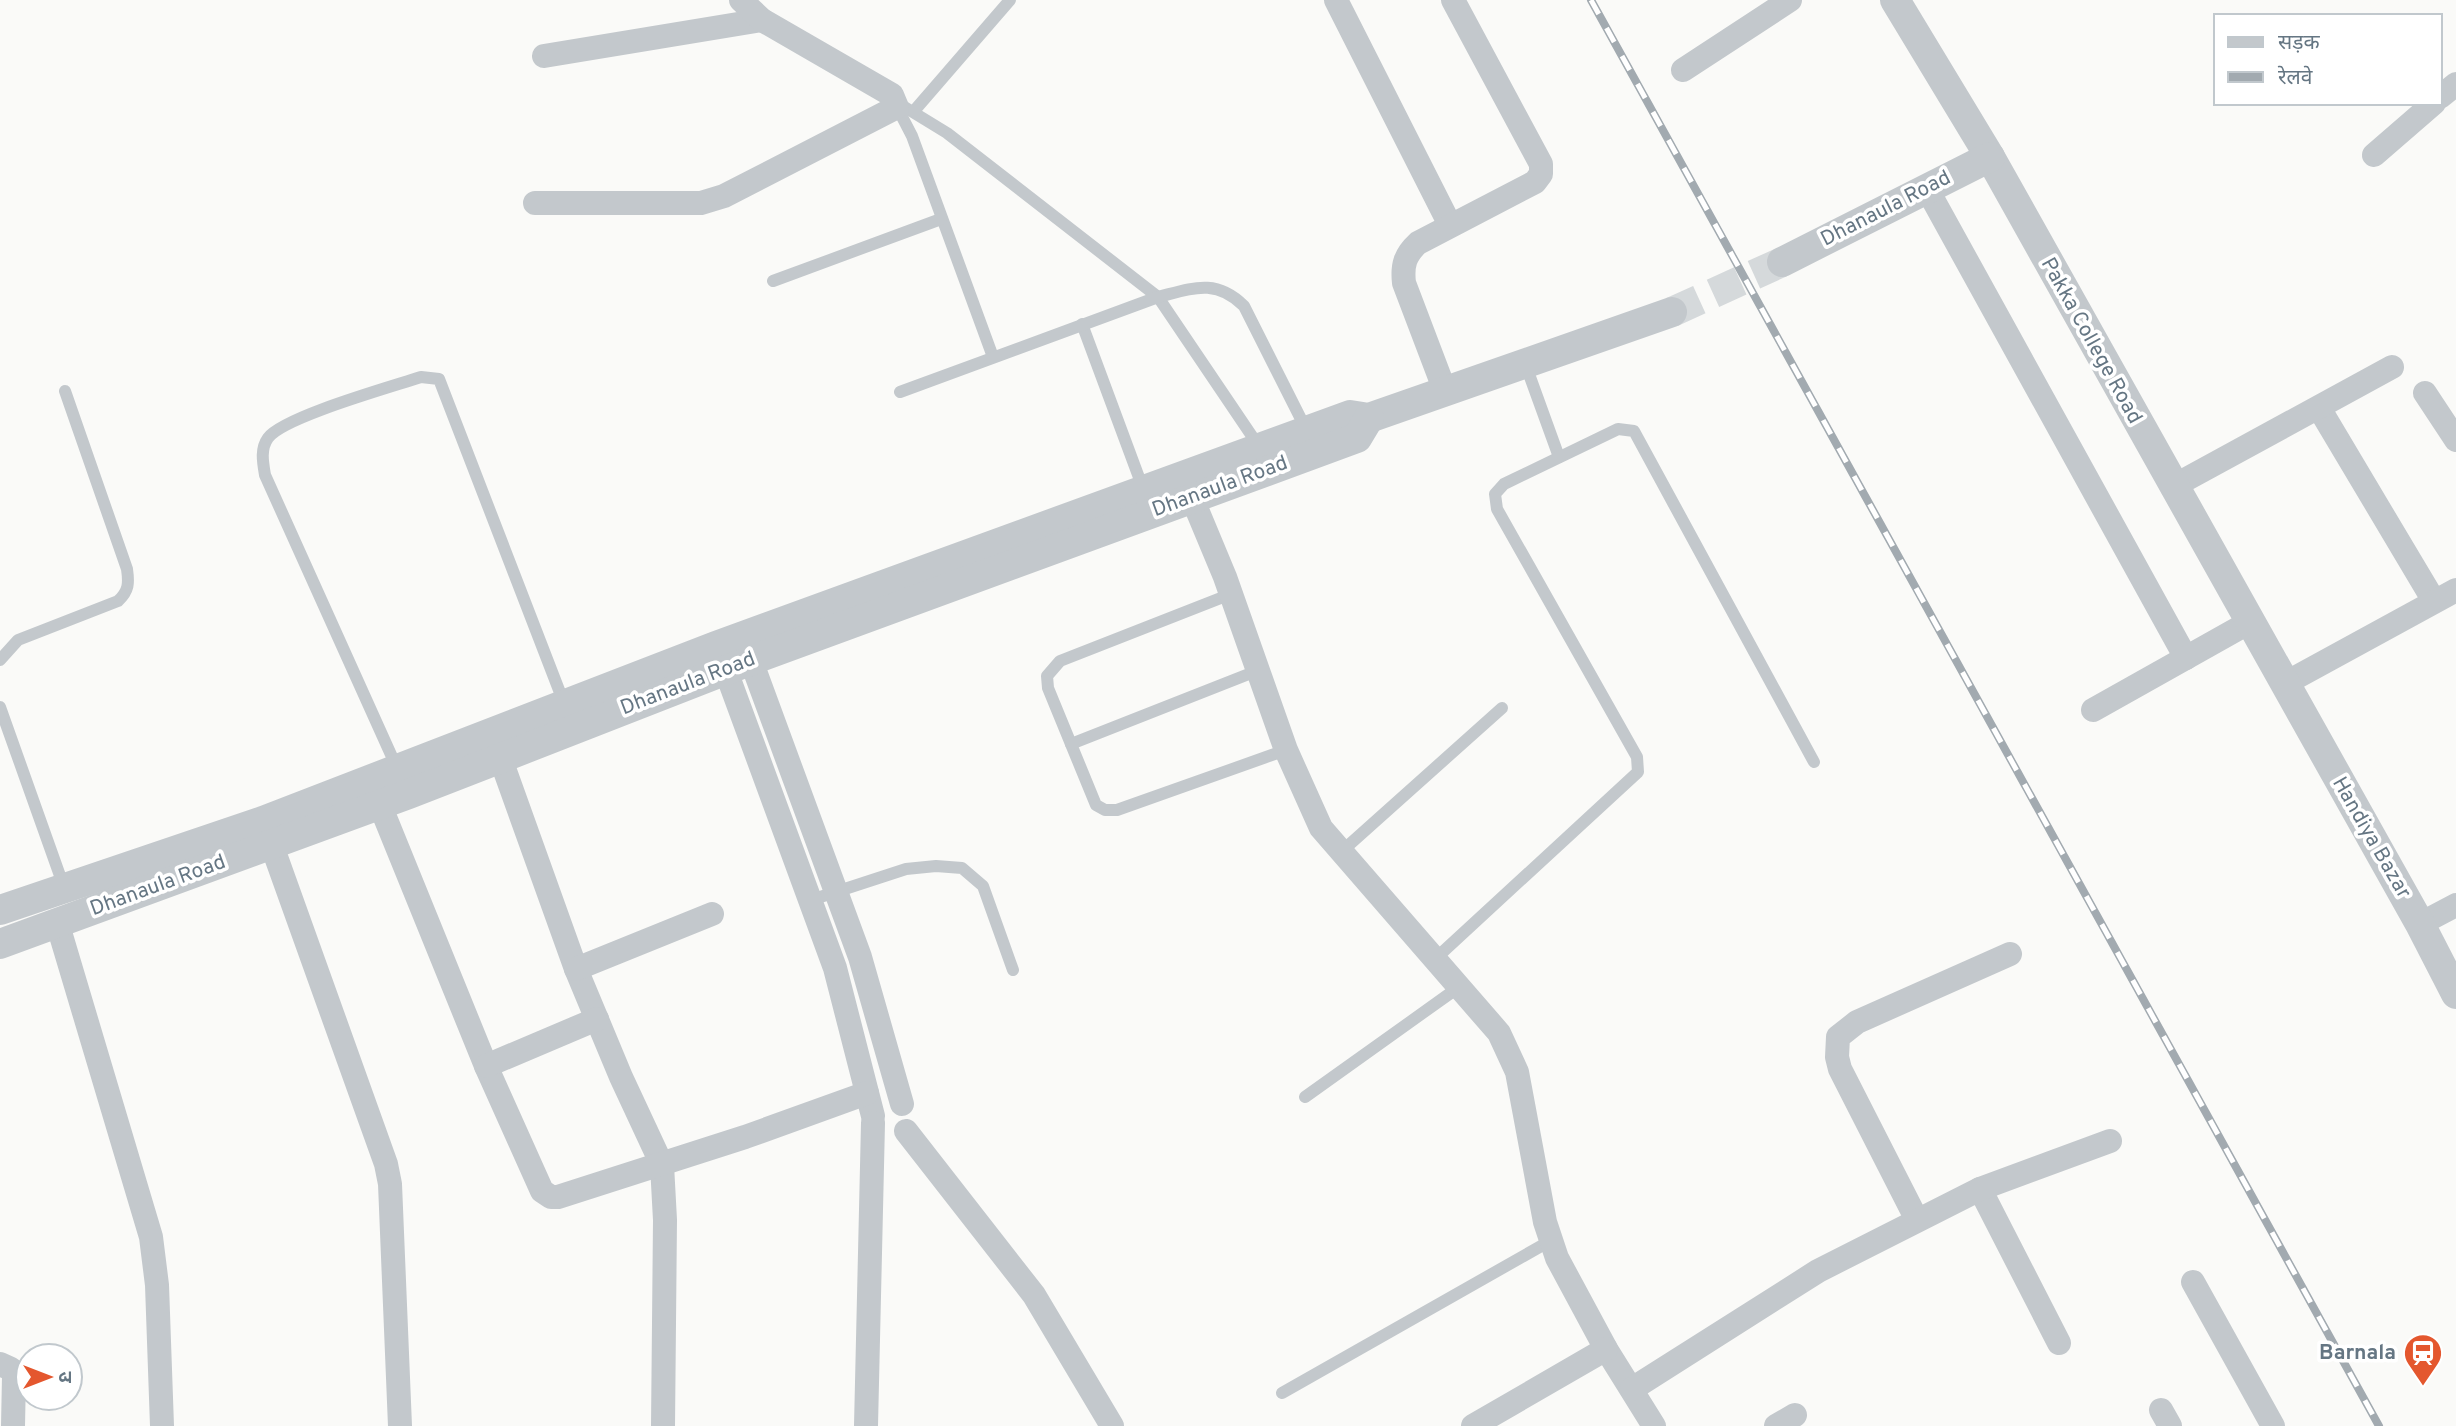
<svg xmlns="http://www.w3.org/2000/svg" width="2456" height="1426" font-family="Overpass,'Noto Sans Devanagari',sans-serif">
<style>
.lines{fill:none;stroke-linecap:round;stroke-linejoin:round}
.tertiary-tunnel{stroke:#d5d9db;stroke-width:30;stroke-dasharray:30 15;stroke-linecap:butt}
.service{stroke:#c3c8cc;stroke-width:12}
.minor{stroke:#c3c8cc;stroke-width:24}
.tertiary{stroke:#c3c8cc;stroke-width:30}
.rail-casing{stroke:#a2aab0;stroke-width:8}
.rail{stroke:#fff;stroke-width:5;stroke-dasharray:16;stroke-linecap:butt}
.labels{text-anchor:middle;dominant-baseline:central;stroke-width:7;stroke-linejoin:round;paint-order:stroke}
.street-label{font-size:21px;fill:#657683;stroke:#fff}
.poi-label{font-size:21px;font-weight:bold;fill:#657683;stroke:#fff;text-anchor:end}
</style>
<rect width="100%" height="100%" fill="#fafaf8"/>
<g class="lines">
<!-- tertiary-tunnel -->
<path class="tertiary-tunnel" d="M1672 312 1782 262"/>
<!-- service -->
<g class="service">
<path d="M898 103 947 133 1158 297 1260 448"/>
<path d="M897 107 912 136 993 357"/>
<path d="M914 111 1010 0"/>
<path d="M773 281 941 219"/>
<path d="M1082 324 1144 491"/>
<path d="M1525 363 1559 457"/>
<path d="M900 392 1158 297C1193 288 1216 278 1244 306L1307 431"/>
<path d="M1231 594 1060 661 1047 676 1048 688 1096 805 1105 810H1117L1286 750"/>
<path d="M0 660 18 640 118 601C129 591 129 583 127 569L65 391"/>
<path d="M0 707 64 887"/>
<path d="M1071 744 1259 670"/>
<path d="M397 768 265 475C263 463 260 449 268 438 283 417 391 387 421 377L439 379 564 703"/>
<path d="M1341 852 1502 708"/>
<path d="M811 900 906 869 936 866 962 868 983 886 1013 970"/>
<path d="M1434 960 1638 772 1637 757 1497 509 1495 494 1504 484 1618 429 1634 431 1814 762"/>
<path d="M1305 1097 1459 987"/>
<path d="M1282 1393 1550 1241"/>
</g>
<!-- minor -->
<g class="minor">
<path d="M1336 0 1450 225"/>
<path d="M544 56 762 20"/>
<path d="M1683 70 1790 0"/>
<path d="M2440 97 2456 84"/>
<path d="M2374 155 2434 103"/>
<path d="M1926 187 2186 658"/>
<path d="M535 203H701L724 196 897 107 892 95 762 20 741 0"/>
<path d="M1445 391 1404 283C1402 265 1405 255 1418 243L1535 182 1541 174V164L1453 0"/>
<path d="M2425 393 2456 440"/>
<path d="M2319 408 2434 601"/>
<path d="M1185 481 1225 577 1286 750 1321 828 1499 1033 1517 1072 1545 1222 1557 1258 1606 1349 1654 1426"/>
<path d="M2172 487 2392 367"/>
<path d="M745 644 860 957 902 1104"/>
<path d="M719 652 835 968 873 1116"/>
<path d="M2284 684 2456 590"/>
<path d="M2093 710 2248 623"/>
<path d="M500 757 576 969 621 1077 662 1165 665 1220 663 1426"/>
<path d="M380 805 486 1066 542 1191 551 1197H558L745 1137 867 1093"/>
<path d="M266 829 386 1164 390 1184 400 1426"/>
<path d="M57 922 151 1237 157 1285 162 1426"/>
<path d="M2420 924 2456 905"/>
<path d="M576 969 712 914"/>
<path d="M486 1066 597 1019"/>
<path d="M906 1131 1034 1295 1112 1426"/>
<path d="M1980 1189 2059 1343"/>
<path d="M1917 1220 1840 1069 1837 1057 1838 1037 1857 1022 2010 954"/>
<path d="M2193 1282 2273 1426"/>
<path d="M0 1364 11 1369 14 1376 13 1426"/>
<path d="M1632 1389 1818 1271 1980 1189 2110 1141"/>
<path d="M2161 1410 2170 1426"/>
<path d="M866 1426 873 1123"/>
<path d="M1473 1426 1606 1349"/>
<path d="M1776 1426 1795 1415"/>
</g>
<!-- tertiary -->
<g class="tertiary">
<path d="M1895 0 1990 157 2420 924 2456 994"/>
<path d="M1782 262 1990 157"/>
<path d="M0 910 263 821 716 646 1350 415 1369 418 1672 312"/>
<path d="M0 944 409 794 752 660 1357 438 1369 418"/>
</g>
<!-- rail casing -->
<g class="rail-casing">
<path id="rail" d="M1591 0 2379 1426"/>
</g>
<!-- rail -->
<use href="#rail" class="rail"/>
</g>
<!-- icons -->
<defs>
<g id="station-pin" transform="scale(2.0125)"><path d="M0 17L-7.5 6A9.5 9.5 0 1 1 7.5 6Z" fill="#e4572e" stroke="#fff"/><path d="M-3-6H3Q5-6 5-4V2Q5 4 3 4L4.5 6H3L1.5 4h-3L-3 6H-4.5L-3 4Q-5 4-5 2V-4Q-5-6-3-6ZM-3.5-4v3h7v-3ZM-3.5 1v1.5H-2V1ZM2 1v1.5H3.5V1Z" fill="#fff"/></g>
</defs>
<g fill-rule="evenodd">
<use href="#station-pin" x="2423" y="1353"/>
</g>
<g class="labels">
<!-- street labels -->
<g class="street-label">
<text transform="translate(1886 209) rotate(-27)">Dhanaula Road</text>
<text transform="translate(2091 341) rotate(61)">Pakka College Road</text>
<text transform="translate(1220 487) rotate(-20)">Dhanaula Road</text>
<text transform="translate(688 684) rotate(-21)">Dhanaula Road</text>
<text transform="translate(2371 838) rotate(60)">Handiya Bazar</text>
<text transform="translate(158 886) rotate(-20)">Dhanaula Road</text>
</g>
<!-- poi labels -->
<g class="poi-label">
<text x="2396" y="1353">Barnala</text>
</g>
</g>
<!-- legend -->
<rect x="2214" y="14" width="228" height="91" fill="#ffffff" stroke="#c1c8cd" stroke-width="2"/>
<rect x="2228" y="37" width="35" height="10" fill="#c3c8cc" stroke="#c1c8cd" stroke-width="2"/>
<text x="2278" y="49" font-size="21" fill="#657683">सड़क</text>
<rect x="2228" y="72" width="35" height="10" fill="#a2aab0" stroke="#c1c8cd" stroke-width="2"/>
<text x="2278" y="84" font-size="21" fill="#657683">रेलवे</text>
<!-- north arrow -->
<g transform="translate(49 1377) rotate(90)"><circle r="33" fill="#ffffff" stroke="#c1c8cd" stroke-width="2"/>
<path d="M0-5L12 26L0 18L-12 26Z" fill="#e4572e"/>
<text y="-10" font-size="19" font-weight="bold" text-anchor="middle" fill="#657683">उ</text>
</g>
</svg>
